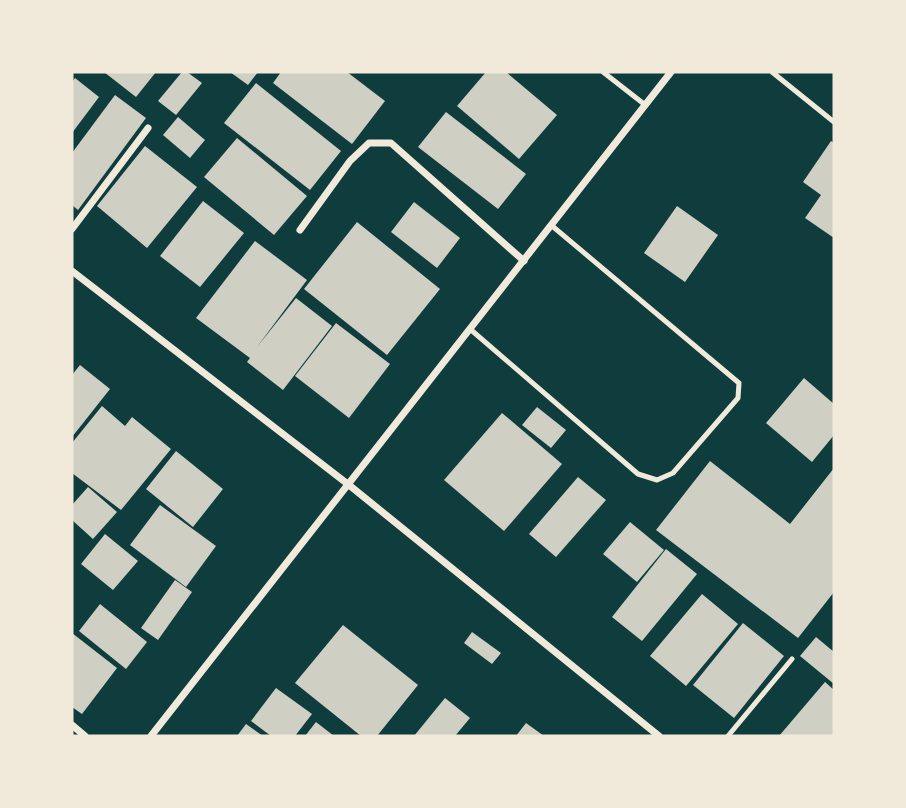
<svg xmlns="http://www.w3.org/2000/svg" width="906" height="808" font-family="'Varela Round',sans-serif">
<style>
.building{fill:#cfcfc3}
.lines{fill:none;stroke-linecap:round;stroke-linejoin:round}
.service{stroke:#f1e9da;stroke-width:5}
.minor{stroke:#f1e9da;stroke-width:7}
</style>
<rect width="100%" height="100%" fill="#0f3d3e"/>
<!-- building -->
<g class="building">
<path d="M104 72H156L136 97Z"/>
<path d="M182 72H187L202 83 176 115 158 101Z"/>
<path d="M230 72H258L248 85Z"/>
<path d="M281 72H347L385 101 352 144 273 83Z"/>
<path d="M486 72H506L557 115 519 159 457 106Z"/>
<path d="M75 78 99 97 72 133V82Z"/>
<path d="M256 83 341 151 310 190 224 123Z"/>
<path d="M115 95 146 118 78 210 72 205V153Z"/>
<path d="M446 112 526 174 498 209 418 147Z"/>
<path d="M178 117 205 140 190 158 163 135Z"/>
<path d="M237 138 307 196 274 235 204 177Z"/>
<path d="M831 141 834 143V238L805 218 821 195 803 182Z"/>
<path d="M145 146 197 187 147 248 97 206Z"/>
<path d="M203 201 244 233 200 287 160 256Z"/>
<path d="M414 202 460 238 437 268 391 232Z"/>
<path d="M677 206 718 235 685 282 644 253Z"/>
<path d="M357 222 440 289 387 355 304 289Z"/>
<path d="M255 241 307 280 257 347 296 298 332 326 283 390 247 362 250 358 196 318Z"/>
<path d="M336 323 390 364 349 418 295 376Z"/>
<path d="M80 365 110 389 72 437V375Z"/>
<path d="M804 378 834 404V435L812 462 766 423Z"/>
<path d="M102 406 125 426 132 417 171 449 121 510 72 473V443Z"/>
<path d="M537 407 566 430 551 448 522 425Z"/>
<path d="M502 413 562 464 504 531 444 480Z"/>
<path d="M176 451 223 489 193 527 146 489Z"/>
<path d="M710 461 790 524 834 468V592L798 638 656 530Z"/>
<path d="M578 477 606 500 556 557 529 534Z"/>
<path d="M88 487 117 512 93 539 72 520V505Z"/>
<path d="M160 505 216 546 186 587 130 545Z"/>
<path d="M630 522 664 550 637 582 603 554Z"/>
<path d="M105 534 138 561 113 590 81 564Z"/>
<path d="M666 549 697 574 642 641 612 617Z"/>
<path d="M175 580 192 592 158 640 141 628Z"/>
<path d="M702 594 738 624 686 686 650 656Z"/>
<path d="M100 604 147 642 126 669 79 631Z"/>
<path d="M743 623 784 656 734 718 693 685Z"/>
<path d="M343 625 418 685 377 736H361L295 683Z"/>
<path d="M472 632 501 653 492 664 464 643Z"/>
<path d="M72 633 117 668 82 714 72 707Z"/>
<path d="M816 637 834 652V684L800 656Z"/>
<path d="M825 682 834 690V736H779Z"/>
<path d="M276 688 312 714 295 736H271L251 721Z"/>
<path d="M445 698 470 718 455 736H414Z"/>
<path d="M316 722 334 736H305Z"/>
<path d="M526 723 544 736H516Z"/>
<path d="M246 724 263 736H237Z"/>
</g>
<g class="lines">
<!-- service -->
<g class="service">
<path d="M603 72 644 104"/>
<path d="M772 72 834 122"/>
<path d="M470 329 638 474 657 480 673 473 738 398 739 383 551 225"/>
<path d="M728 736 792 659"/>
</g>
<!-- minor -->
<g class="minor">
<path d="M72 229 148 128"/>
<path d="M300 230 350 161 369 143H391L524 261"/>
<path d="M72 271 349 485 659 736"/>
<path d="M72 725 85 736"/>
<path d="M151 736 671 72"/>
</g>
</g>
<!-- border -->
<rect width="906" height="808" fill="none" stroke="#f1e9da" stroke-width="147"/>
</svg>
